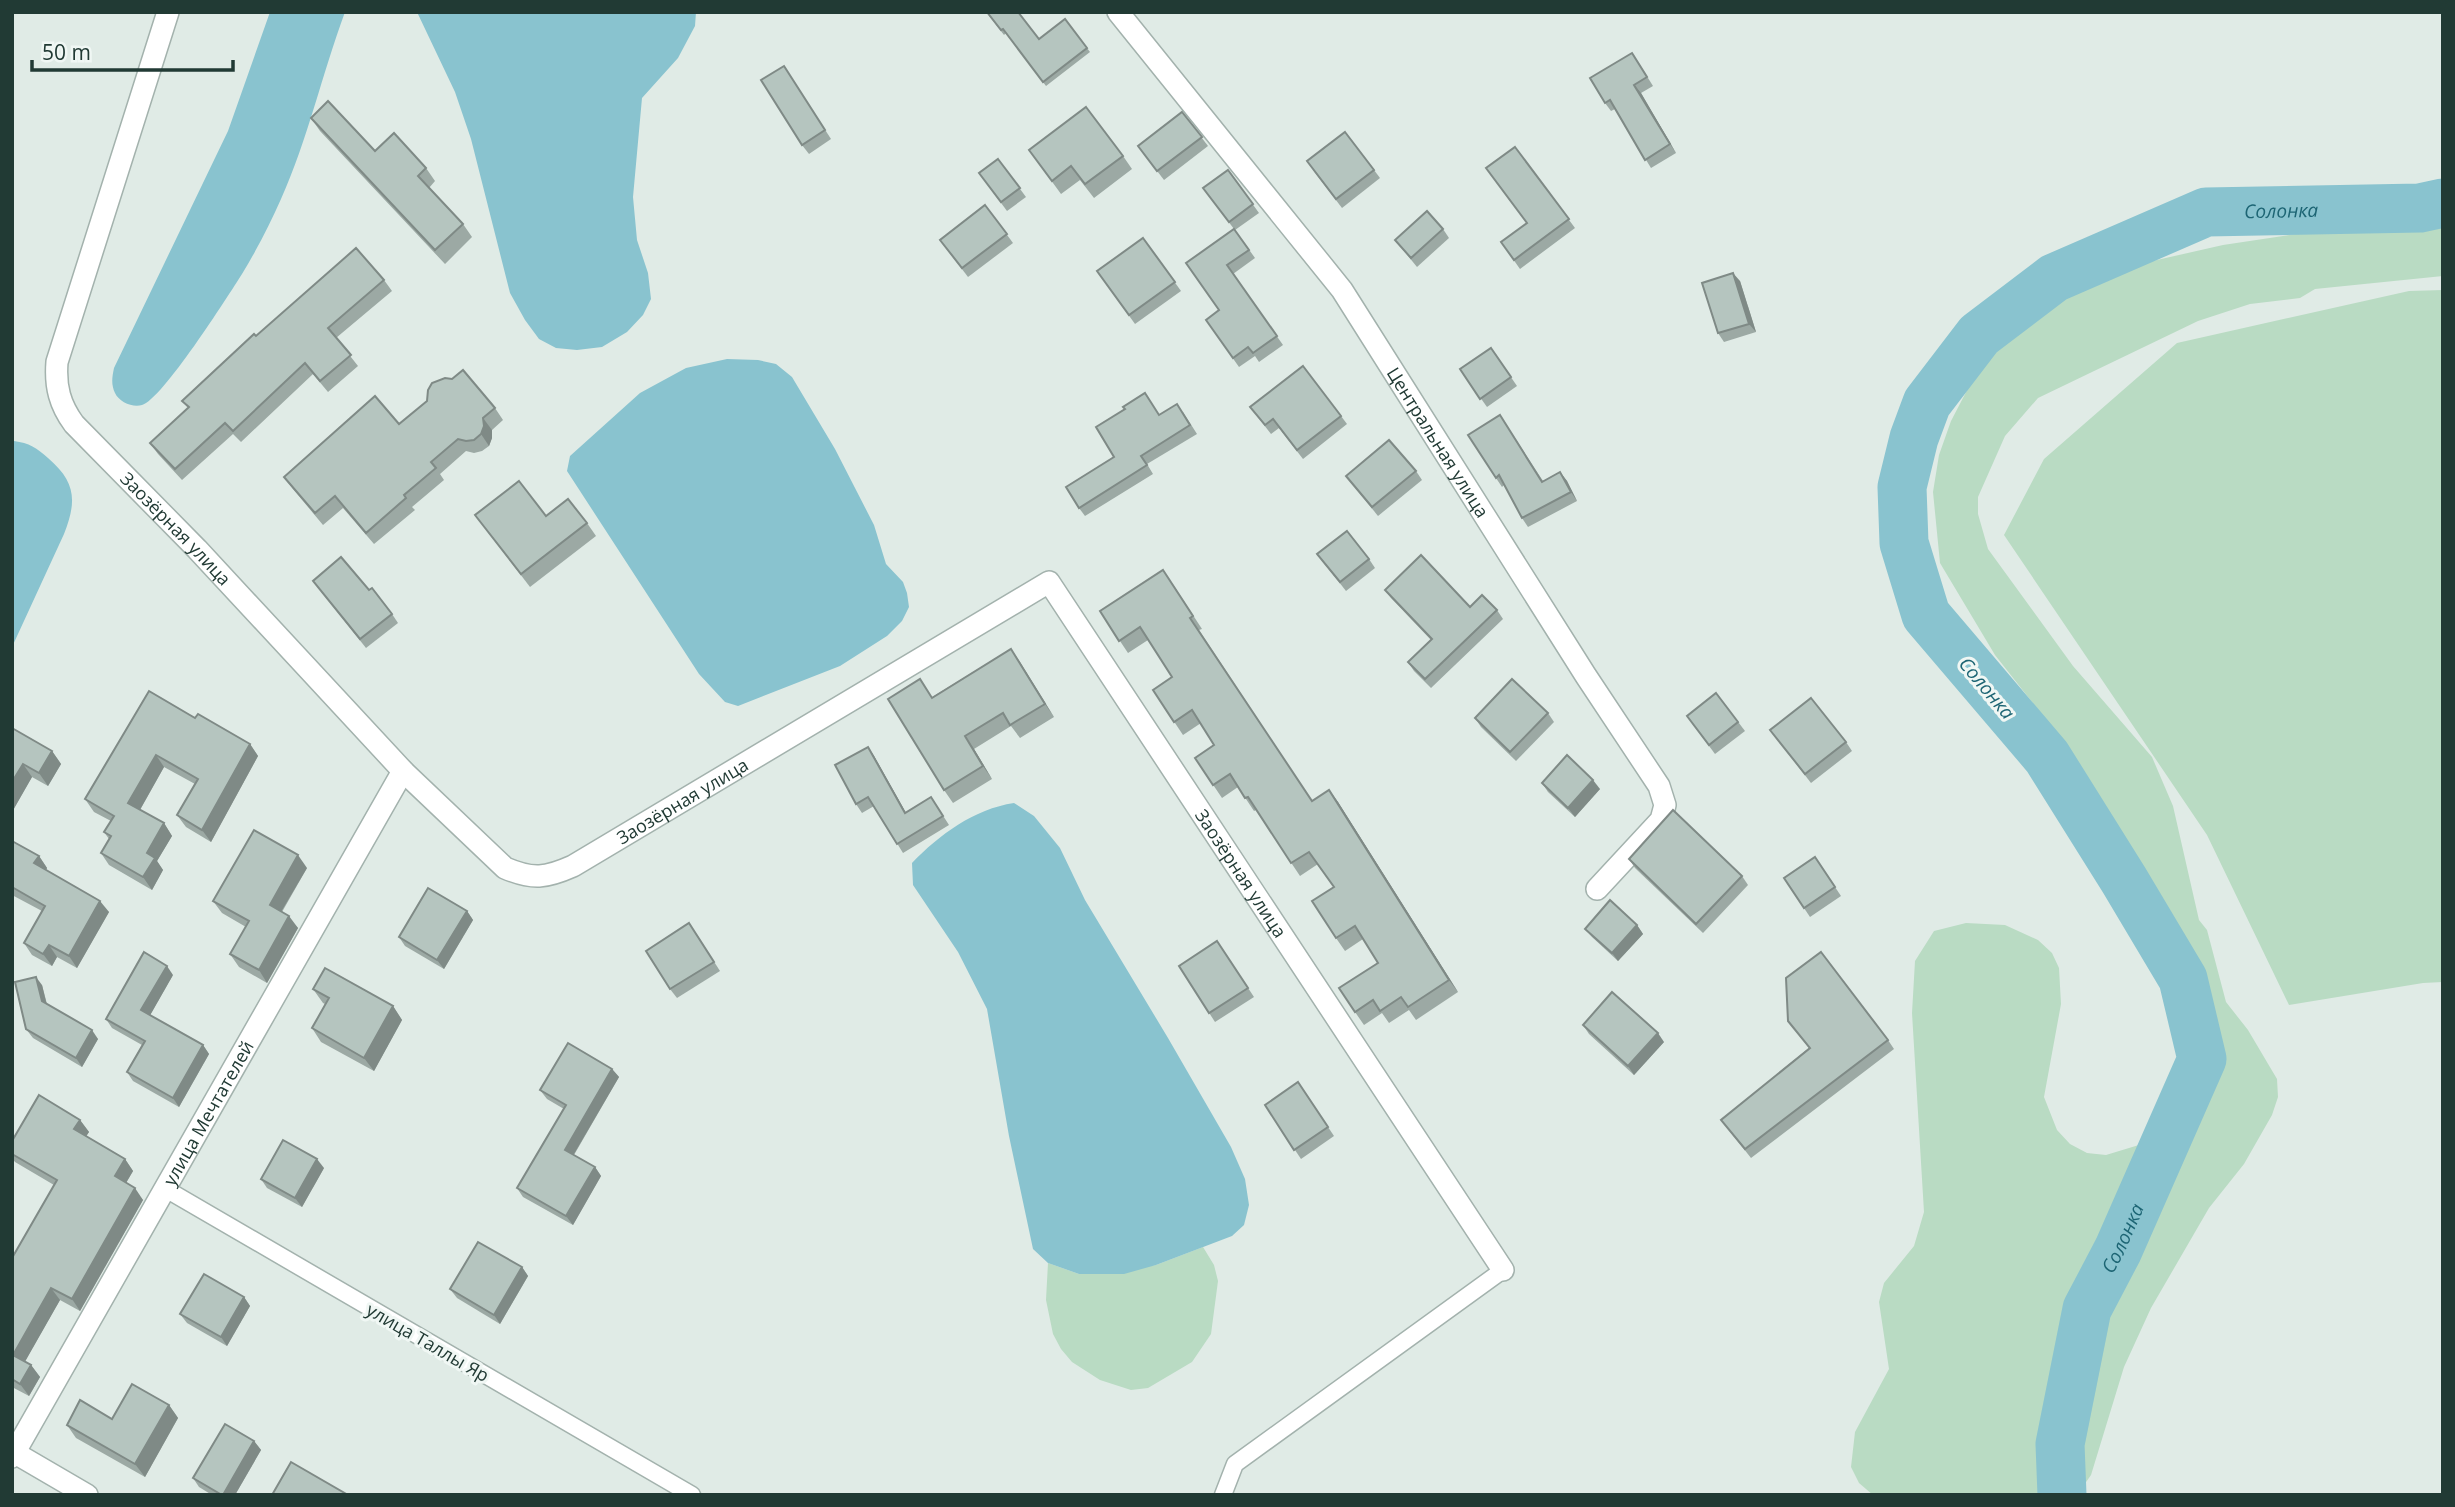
<svg xmlns="http://www.w3.org/2000/svg" width="2455" height="1507" font-family="'Open Sans',sans-serif">
<style>
.green{fill:#b9dbc3}
.water{fill:#89c3cf}
.lines{fill:none;stroke-linecap:round;stroke-linejoin:round}
.river{stroke:#89c3cf;stroke-width:49}
.lane-casing{stroke:#a3b2ad;stroke-width:19}
.street-casing{stroke:#a3b2ad;stroke-width:24}
.lane{stroke:#fff;stroke-width:16}
.street{stroke:#fff;stroke-width:21}
.wall{fill:#9ca9a4}
.shaded-wall{fill:#7f8a86}
.building{fill:#b5c5bf;stroke:#7f8a86;stroke-width:2}
.labels{text-anchor:middle;dominant-baseline:central;stroke-width:6;stroke-linejoin:round;paint-order:stroke}
.street-label{font-size:18px;fill:#213a34;stroke:#f0f7f4}
.water-label{font-size:19px;font-style:italic;fill:#1d6574;stroke:#f0f7f4}
</style>
<rect width="100%" height="100%" fill="#e0ebe6"/>
<!-- green -->
<g class="green">
<path d="M2443 212V276L2315 289 2300 298 2250 304 2198 321 2038 398 2005 436 1978 497V514L1988 549 2073 666 2152 757 2173 806 2199 920 2207 930 2226 1002 2248 1030 2277 1079 2278 1097 2272 1115 2244 1164 2209 1208 2151 1308 2124 1367 2091 1475 2077 1495H1873L1859 1483 1851 1467 1855 1432 1889 1369 1879 1302 1884 1283 1914 1246 1924 1212 1912 1013 1915 961 1934 931 1966 923 2005 925 2038 940 2052 953 2059 968 2061 1004 2044 1097 2057 1130 2070 1144 2087 1153 2106 1155 2175 1134 2193 1102 2196 1086 2190 1013 2133 864 2073 754 1995 655 1940 563 1933 492 1939 455 1951 421 1976 373 2014 333 2040 310 2089 282 2126 267 2223 245Z"/>
<path d="M2443 290V982L2423 983 2289 1005 2207 835 2004 535 2044 459 2177 343 2409 291Z"/>
<path d="M1203 1247 1214 1265 1218 1281 1211 1334 1192 1362 1148 1388 1131 1390 1100 1380 1072 1362 1061 1349 1053 1334 1046 1300 1048 1263 1079 1274 1156 1265Z"/>
</g>
<!-- water -->
<g class="water">
<path d="M270 12H345C322 74 308 139 281 199 270 224 256 251 242 274 228 296 162 400 142 405 133 408 119 402 115 393 111 384 112 378 114 368L228 131Z"/>
<path d="M417 12H696L695 26 678 58 642 98 633 197 637 240 648 273 651 299 643 315 627 332 602 347 577 350 556 348 539 339 525 320 510 293 471 139 455 92Z"/>
<path d="M727 359 758 360 776 364 792 377 835 449 874 525 886 564 903 582 907 593 909 607 902 621 887 636 840 666 738 706 725 702 699 674 567 471 570 456 640 393 686 368Z"/>
<path d="M14 441C29 443 37 448 48 458 76 482 77 501 64 534L12 647Z"/>
<path d="M1014 803 1034 816 1060 848 1085 900 1168 1038 1231 1147 1245 1179 1249 1205 1244 1225 1232 1236 1156 1265 1124 1274H1079L1048 1263 1033 1249 1009 1136 987 1009 958 952 913 885 912 863C939 835 974 809 1014 803Z"/>
</g>
<g class="lines">
<!-- river -->
<path class="river" id="s1" d="M2062 1495 2060 1444 2087 1309 2118 1250 2202 1059 2183 979 2124 880 2047 757 1926 615 1904 543 1902 487 1914 438 1927 403 1979 335 2054 278 2206 212 2420 208 2443 203"/>
<!-- lane casing -->
<g class="lane-casing">
<g id="lane">
<path d="M164 1188 692 1495"/>
<path d="M1223 1495 1235 1464 1503 1270"/>
</g>
</g>
<!-- street casing -->
<g class="street-casing">
<g id="street">
<path id="s2" d="M168 12 57 362C55 387 60 405 74 424L197 549 403 771 505 868C533 880 546 878 573 866L1049 582 1503 1270"/>
<path id="s3" d="M1118 12 1342 290 1586 676 1659 786 1665 805 1661 820 1597 889"/>
<path d="M15 1453 87 1495"/>
<path id="s4" d="M12 1457 403 771"/>
</g>
</g>
<!-- lane -->
<use href="#lane" class="lane"/>
<!-- street -->
<use href="#street" class="street"/>
</g>
<!-- wall -->
<g class="wall">
<path d="M986 12 1039 39 1065 19 1090 52 1046 86 1006 33 1004 35Z"/>
<path d="M1638 62 1653 86 1641 93 1676 153 1651 168 1615 109 1611 111 1605 103Z"/>
<path d="M784 66 831 139 809 154 802 145Z"/>
<path d="M1182 112 1208 146 1164 180 1138 146Z"/>
<path d="M311 118 375 151 426 168 435 181 429 188 463 224 472 237 445 264 320 131Z"/>
<path d="M1515 147 1575 228 1520 269 1501 242 1527 223Z"/>
<path d="M1029 150 1123 156 1132 169 1094 198 1080 180 1061 194Z"/>
<path d="M998 159 1026 197 1007 211 979 173Z"/>
<path d="M1228 170 1259 213 1235 230 1255 258 1233 274 1283 345 1259 362 1255 356 1239 367 1206 320 1219 310 1186 263 1234 229 1203 188Z"/>
<path d="M1313 170H1374L1380 178 1342 208Z"/>
<path d="M985 205 1013 243 968 277 940 240Z"/>
<path d="M1443 229 1449 238 1417 267 1395 240Z"/>
<path d="M1143 238 1181 291 1135 324 1097 271Z"/>
<path d="M384 280 392 291 336 338 358 366 328 392 313 374 241 442 233 434 182 480 158 454 150 443 188 408 182 401 256 336Z"/>
<path d="M1740 281 1756 332 1724 342 1718 333Z"/>
<path d="M1491 348 1517 386 1487 407 1460 369Z"/>
<path d="M495 408 503 420 492 430V438L489 446 482 451 474 453 466 451 440 474 444 480 412 507 415 510 374 544 343 508 323 525 293 489 284 477 399 424Z"/>
<path d="M1183 412 1197 434 1147 464 1153 474 1085 516 1079 508 1159 415Z"/>
<path d="M1500 415 1543 481 1560 472 1567 481 1577 501 1528 527 1522 518 1504 485 1502 487 1496 478Z"/>
<path d="M1257 416H1341L1347 424 1303 459 1279 428 1271 434Z"/>
<path d="M1416 471 1422 480 1378 516 1346 476Z"/>
<path d="M475 515 546 516 587 523 596 536 530 587Z"/>
<path d="M1317 554 1369 559 1375 568 1346 591Z"/>
<path d="M313 581 369 590 392 614 398 623 366 648Z"/>
<path d="M1172 583 1202 629 1199 630 1312 801 1329 790 1338 802 1458 992 1416 1020 1409 1010 1389 1023 1382 1013 1364 1025 1355 1012 1378 963 1363 939 1345 951 1336 938 1334 887 1318 864 1300 876 1256 810 1254 811 1238 787 1222 798 1195 758 1214 745 1201 723 1183 735 1153 690 1172 677 1148 640 1128 653 1100 611Z"/>
<path d="M1385 590 1470 607 1497 610 1503 619 1431 688 1414 671 1408 662 1431 640 1391 598Z"/>
<path d="M1011 649 1054 717 1020 738 1011 726 974 749 992 779 953 803 944 790 932 697Z"/>
<path d="M1716 693 1745 731 1715 754 1687 716Z"/>
<path d="M1548 713 1554 722 1516 761 1481 727 1475 718Z"/>
<path d="M195 718 250 744 258 756 211 842 186 827 177 815 195 784 164 767 140 810 164 823 172 836 157 861 163 870 152 890 109 865 101 853 109 839 104 832 111 821 94 812 85 799Z"/>
<path d="M12 728 52 751 61 764 48 786 32 777 12 812Z"/>
<path d="M1770 730 1846 742 1852 751 1811 783Z"/>
<path d="M868 747 874 756 906 813 931 797 949 825 903 853 874 806 862 813 856 804Z"/>
<path d="M1542 783 1600 789 1575 817 1548 792Z"/>
<path d="M12 841 39 856 47 868 46 870 109 912 77 968 57 957 52 966 32 955 24 943 42 911 12 895Z"/>
<path d="M1815 857 1841 896 1810 917 1784 878Z"/>
<path d="M1629 859 1742 876 1748 885 1703 933 1635 868Z"/>
<path d="M307 868 282 912 298 928 267 983 239 967 230 954 246 927 222 913 213 901Z"/>
<path d="M467 911 473 920 444 969 405 946 399 937Z"/>
<path d="M1637 925 1643 934 1618 961 1592 937 1585 929Z"/>
<path d="M695 932 720 971 677 998 670 989Z"/>
<path d="M1217 941 1254 997 1215 1022 1179 966Z"/>
<path d="M173 975 150 1015 203 1045 209 1054 179 1107 133 1081 127 1072 142 1045 112 1028 106 1019Z"/>
<path d="M42 985 47 1004 98 1039 82 1067 33 1038 26 1029Z"/>
<path d="M313 989 393 1006 402 1020 374 1071 321 1042 312 1028 325 1004 323 1003Z"/>
<path d="M1788 1021 1888 1040 1894 1049 1751 1158 1721 1120 1809 1048Z"/>
<path d="M1583 1025 1664 1042 1634 1075 1589 1034Z"/>
<path d="M612 1069 619 1077 574 1155 595 1167 601 1176 573 1225 523 1197 517 1188 564 1109 547 1099 540 1090Z"/>
<path d="M1298 1082 1334 1136 1301 1159 1265 1105Z"/>
<path d="M80 1120 89 1132 86 1136 125 1159 133 1171 126 1183 143 1200 80 1311 60 1300 25 1361 31 1365 40 1377 29 1396 12 1387V1258L54 1185 15 1162 12 1158V1141Z"/>
<path d="M324 1168 302 1207 267 1188 261 1179Z"/>
<path d="M522 1267 528 1276 500 1324 457 1298 450 1289Z"/>
<path d="M244 1297 250 1306 227 1346 187 1323 180 1314Z"/>
<path d="M169 1405 178 1418 145 1477 76 1438 67 1425 112 1419Z"/>
<path d="M254 1441 261 1450 235 1495H212L199 1487 193 1478Z"/>
</g>
<!-- shaded-wall -->
<g class="shaded-wall">
<path d="M1634 85 1641 93 1676 153 1670 144Z"/>
<path d="M1733 273 1740 281 1756 332 1749 324Z"/>
<path d="M483 418 492 430V438L489 446 481 434Z"/>
<path d="M1560 472 1567 481 1577 501 1571 492Z"/>
<path d="M1011 649 1020 662 1054 717 1045 704Z"/>
<path d="M965 736 974 749 992 779 983 766Z"/>
<path d="M250 744 258 756 211 842 202 830Z"/>
<path d="M868 747 874 756 911 822 905 813Z"/>
<path d="M52 751 61 764 48 786 39 773Z"/>
<path d="M156 755 164 767 137 815 128 803Z"/>
<path d="M23 764 32 777 12 812V782Z"/>
<path d="M1593 780 1600 789 1575 817 1568 808Z"/>
<path d="M1329 790 1338 802 1458 992 1449 980Z"/>
<path d="M164 823 172 836 157 861 163 870 152 890 143 877 147 853Z"/>
<path d="M298 855 307 868 278 917 270 905Z"/>
<path d="M39 856 47 868 43 875 34 863Z"/>
<path d="M100 901 109 912 77 968 69 956Z"/>
<path d="M467 911 473 920 444 969 437 960Z"/>
<path d="M289 916 298 928 267 983 259 970Z"/>
<path d="M1637 925 1643 934 1618 961 1612 953Z"/>
<path d="M49 945 57 957 52 966 43 954Z"/>
<path d="M167 966 173 975 148 1019 141 1010Z"/>
<path d="M36 977 42 985 48 1010 42 1001Z"/>
<path d="M393 1006 402 1020 374 1071 364 1058Z"/>
<path d="M92 1030 98 1039 82 1067 76 1058Z"/>
<path d="M1658 1033 1664 1042 1634 1075 1628 1066Z"/>
<path d="M203 1045 209 1054 179 1107 173 1098Z"/>
<path d="M612 1069 619 1077 571 1159 565 1150Z"/>
<path d="M80 1120 89 1132 83 1141 74 1129Z"/>
<path d="M125 1159 133 1171 123 1188 115 1176Z"/>
<path d="M317 1159 324 1168 302 1207 295 1198Z"/>
<path d="M595 1167 601 1176 573 1225 566 1216Z"/>
<path d="M135 1188 143 1200 80 1311 72 1299Z"/>
<path d="M522 1267 528 1276 500 1324 494 1315Z"/>
<path d="M51 1288 60 1300 22 1367 13 1355Z"/>
<path d="M244 1297 250 1306 227 1346 221 1337Z"/>
<path d="M31 1365 40 1377 29 1396 20 1384Z"/>
<path d="M169 1405 178 1418 145 1477 135 1464Z"/>
<path d="M254 1441 261 1450 235 1495H223Z"/>
</g>
<!-- building -->
<g class="building">
<path d="M987 12H1018L1039 39 1065 19 1087 48 1043 82 1003 29 1001 30Z"/>
<path d="M1632 53 1647 77 1634 85 1670 144 1645 160 1610 100 1605 103 1590 78Z"/>
<path d="M784 66 825 130 802 145 761 80Z"/>
<path d="M328 101 375 151 394 133 426 168 418 176 463 224 435 250 311 118Z"/>
<path d="M1086 107 1123 156 1085 184 1071 166 1052 181 1029 150Z"/>
<path d="M1182 112 1202 137 1157 171 1138 146Z"/>
<path d="M1345 132 1374 170 1336 199 1307 161Z"/>
<path d="M1515 147 1569 219 1514 260 1501 242 1527 223 1486 168Z"/>
<path d="M998 159 1020 188 1001 202 979 173Z"/>
<path d="M1228 170 1253 204 1229 222 1203 188Z"/>
<path d="M985 205 1007 234 962 268 940 240Z"/>
<path d="M1427 211 1443 229 1411 258 1395 240Z"/>
<path d="M1234 229 1249 250 1227 265 1277 336 1253 353 1248 347 1233 358 1206 320 1219 310 1186 263Z"/>
<path d="M1143 238 1175 282 1129 315 1097 271Z"/>
<path d="M356 248 384 280 328 328 351 355 320 381 305 363 233 431 225 423 175 469 150 443 189 407 182 401 254 334 256 336Z"/>
<path d="M1733 273 1749 324 1718 333 1702 283Z"/>
<path d="M1491 348 1511 377 1480 399 1460 369Z"/>
<path d="M1303 366 1341 416 1297 450 1273 419 1265 425 1250 407Z"/>
<path d="M463 370 495 408 483 418 484 426 481 434 474 440 466 441 458 439 431 462 436 468 404 495 406 498 366 533 335 496 315 513 284 477 375 396 399 424 427 401 428 390 432 383 445 378 452 379Z"/>
<path d="M1145 393 1159 415 1177 404 1190 425 1141 456 1147 465 1079 508 1066 487 1114 457 1096 427 1125 409 1123 407Z"/>
<path d="M1500 415 1542 482 1560 472 1571 492 1522 518 1499 475 1496 478 1468 435Z"/>
<path d="M1389 440 1416 471 1372 507 1346 476Z"/>
<path d="M519 481 546 516 568 499 587 523 521 574 475 515Z"/>
<path d="M1347 531 1369 559 1340 582 1317 554Z"/>
<path d="M1421 555 1470 607 1482 595 1497 610 1425 679 1408 662 1432 639 1385 590Z"/>
<path d="M341 557 369 590 372 588 392 614 360 639 313 581Z"/>
<path d="M1163 570 1193 616 1190 618 1312 801 1329 790 1449 980 1408 1007 1401 997 1380 1011 1373 1000 1355 1012 1339 988 1378 963 1355 926 1336 938 1312 901 1334 887 1309 852 1291 863 1248 797 1245 798 1230 774 1213 785 1195 758 1214 745 1192 710 1174 722 1153 690 1172 677 1140 627 1119 641 1100 611Z"/>
<path d="M1011 649 1045 704 1010 725 1003 713 965 736 983 766 944 790 888 699 920 679 932 698Z"/>
<path d="M1512 679 1548 713 1510 752 1475 718Z"/>
<path d="M149 691 195 718 198 714 250 744 202 830 177 815 198 779 156 755 128 803 164 823 147 853 155 858 143 877 101 853 111 836 104 832 114 816 85 799Z"/>
<path d="M1716 693 1738 722 1709 745 1687 716Z"/>
<path d="M1811 698 1846 742 1805 774 1770 730Z"/>
<path d="M12 728 52 751 39 773 23 764 12 782Z"/>
<path d="M868 747 905 813 931 797 943 816 897 844 868 797 856 804 835 765Z"/>
<path d="M1567 755 1593 780 1568 808 1542 783Z"/>
<path d="M1673 810 1742 876 1696 924 1629 859Z"/>
<path d="M254 830 298 855 270 905 289 916 259 970 230 954 249 921 213 901Z"/>
<path d="M12 841 39 856 34 863 100 901 69 956 49 945 43 954 24 943 45 906 12 887Z"/>
<path d="M1815 857 1835 887 1804 908 1784 878Z"/>
<path d="M428 888 467 911 437 960 399 937Z"/>
<path d="M1610 900 1637 925 1612 953 1585 929Z"/>
<path d="M689 923 714 962 670 989 646 951Z"/>
<path d="M1217 941 1248 988 1209 1013 1179 966Z"/>
<path d="M144 952 167 966 141 1010 203 1045 173 1098 127 1072 145 1041 106 1019Z"/>
<path d="M1821 952 1888 1040 1745 1149 1721 1120 1810 1048 1788 1021 1786 978Z"/>
<path d="M325 968 393 1006 364 1058 312 1028 329 998 313 989Z"/>
<path d="M36 977 42 1001 92 1030 76 1058 26 1029 15 982Z"/>
<path d="M1612 992 1658 1033 1628 1066 1583 1025Z"/>
<path d="M568 1043 612 1069 565 1150 595 1167 566 1216 517 1188 566 1105 540 1090Z"/>
<path d="M1298 1082 1328 1127 1294 1150 1265 1105Z"/>
<path d="M39 1095 80 1120 74 1129 125 1159 115 1176 135 1188 72 1299 51 1288 13 1355 31 1365 20 1384 12 1379V1258L57 1180 12 1154V1141Z"/>
<path d="M283 1140 317 1159 295 1198 261 1179Z"/>
<path d="M478 1242 522 1267 494 1315 450 1289Z"/>
<path d="M204 1274 244 1297 221 1337 180 1314Z"/>
<path d="M132 1384 169 1405 135 1464 67 1425 80 1400 112 1419Z"/>
<path d="M225 1424 254 1441 223 1495H222L193 1478Z"/>
<path d="M291 1462 348 1495H272Z"/>
</g>
<g class="labels">
<!-- street labels -->
<g class="street-label">
<text stroke="none"><textPath href="#s3" startOffset="537">Центральная улица</textPath></text>
<text stroke="none"><textPath href="#s2" startOffset="579">Заозёрная улица</textPath></text>
<text stroke="none"><textPath href="#s2" startOffset="1250">Заозёрная улица</textPath></text>
<text stroke="none"><textPath href="#s2" startOffset="2026">Заозёрная улица</textPath></text>
<text stroke="none"><textPath href="#s4" startOffset="396">улица Мечтателей</textPath></text>
<text transform="translate(428 1342) rotate(30)">улица Таллы Яр</text>
</g>
<!-- water labels -->
<g class="water-label">
<text stroke="none"><textPath href="#s1" startOffset="1633">Солонка</textPath></text>
<text transform="translate(1987 688) rotate(50)">Солонка</text>
<text stroke="none"><textPath href="#s1" startOffset="268">Солонка</textPath></text>
</g>
</g>
<!-- border -->
<rect width="2455" height="1507" fill="none" stroke="#213a34" stroke-width="28"/>
<!-- scale -->
<path d="M32 60v10h201v-10" fill="none" stroke="#213a34" stroke-width="3.5"/>
<text x="42" y="60" font-size="21" fill="#213a34" stroke="#f0f7f4" stroke-width="5" paint-order="stroke">50 m</text>
</svg>
